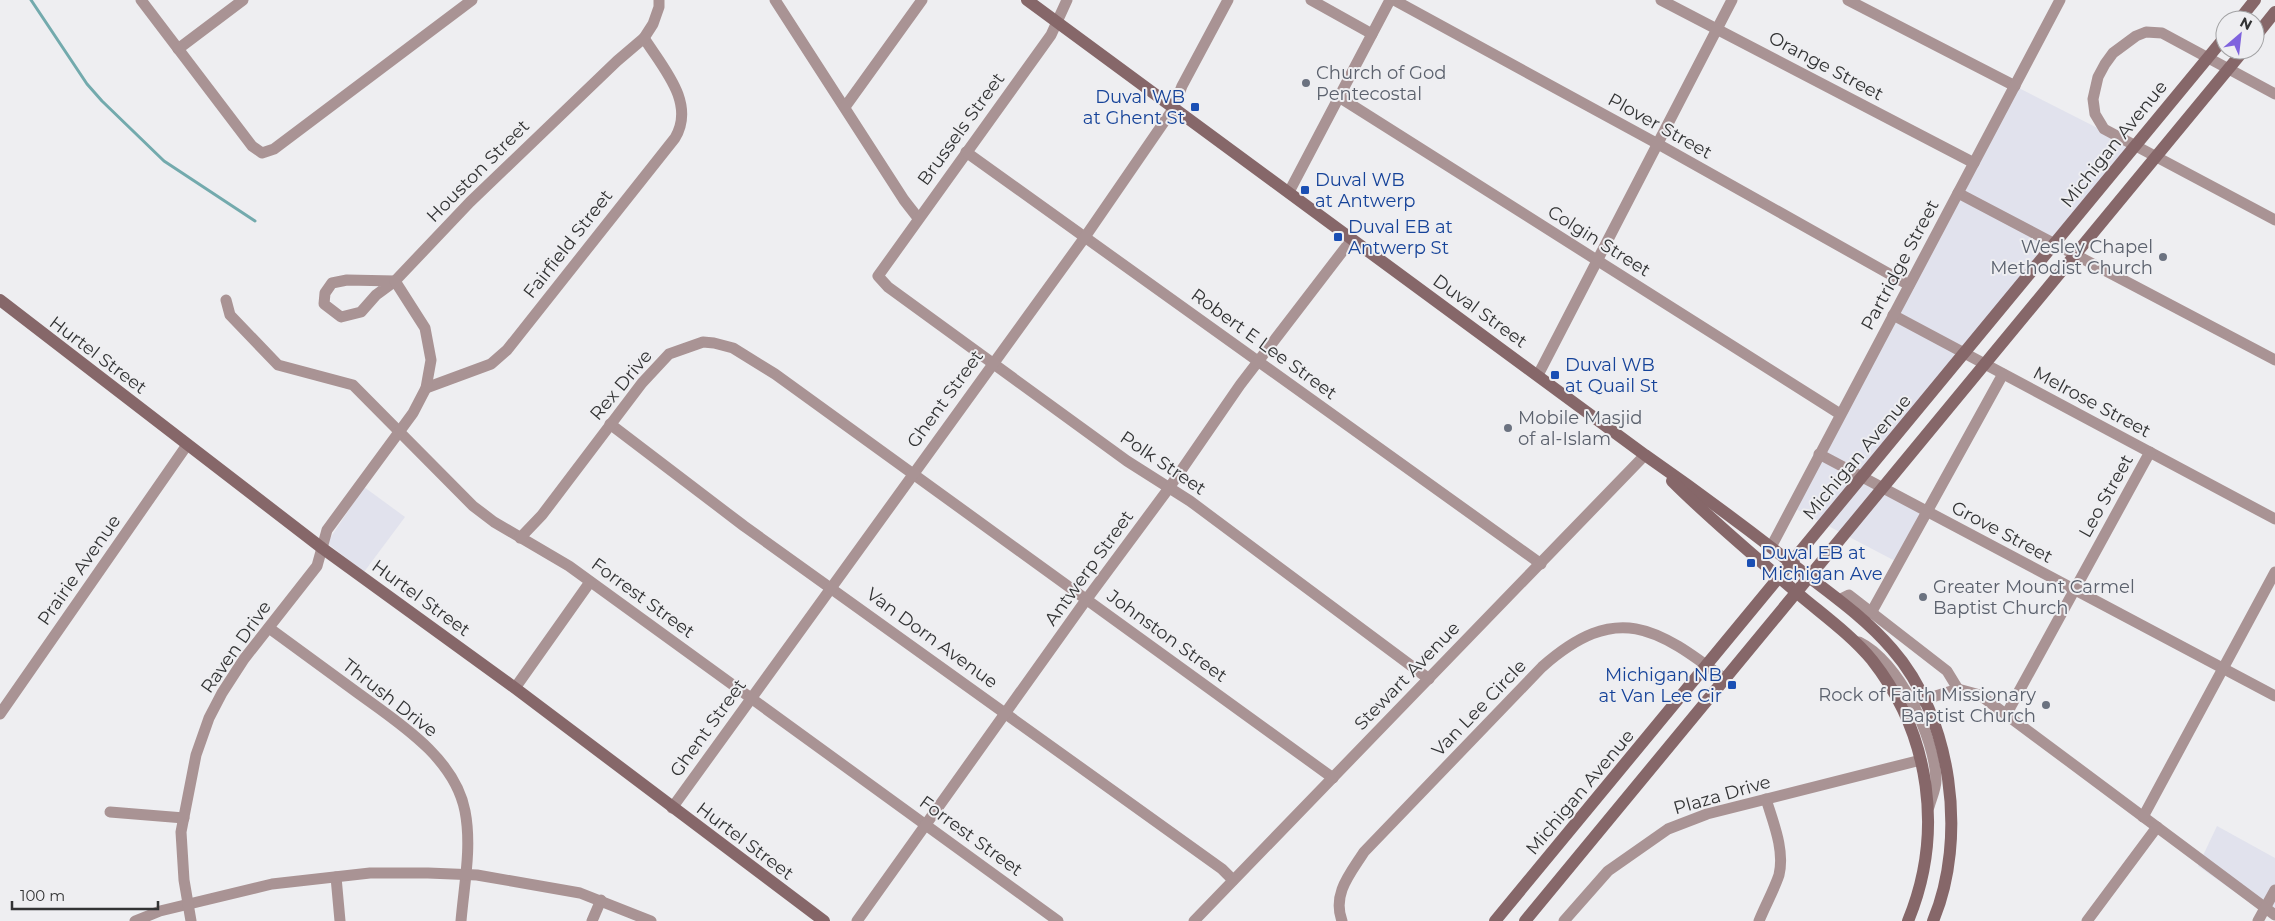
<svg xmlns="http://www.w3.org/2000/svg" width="2275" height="921" font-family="Montserrat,sans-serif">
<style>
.built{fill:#e1e2ed}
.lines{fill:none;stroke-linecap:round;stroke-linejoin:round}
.stream{stroke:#73aaad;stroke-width:3}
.street{stroke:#a99394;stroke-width:11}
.secondary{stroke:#866769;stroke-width:12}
.worship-dot{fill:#6b7280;stroke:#eeeef1;stroke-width:2}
.transit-dot{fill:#1a4fb4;stroke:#eeeef1;stroke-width:2}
.labels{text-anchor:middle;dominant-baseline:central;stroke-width:4;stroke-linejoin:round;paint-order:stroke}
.street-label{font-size:18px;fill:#323334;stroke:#eeeef1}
.worship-label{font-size:18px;fill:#5b616d;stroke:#eeeef1;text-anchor:start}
.transit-label{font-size:18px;fill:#164399;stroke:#eeeef1;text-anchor:start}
</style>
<rect width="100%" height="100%" fill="#eeeef1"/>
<!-- built -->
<g class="built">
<path d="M2015 86 2135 147 1863 477 1927 512 1899 563 1792 507Z"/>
<path d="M364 487 405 517 364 572 327 543Z"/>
<path d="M2217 826 2275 858V920L2198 866Z"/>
</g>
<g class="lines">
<!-- stream -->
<path class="stream" d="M31 0 87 84 102 101 164 161 255 221"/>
<!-- street -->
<g class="street">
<path d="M141 0 252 146 262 153 274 149 472 0"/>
<path d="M775 0 904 200 918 218"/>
<path d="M1067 0 1051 35 878 276 888 287 1127 461 1190 501 1429 679"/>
<path d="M1311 0 1372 34"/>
<path d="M1394 0 1658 144 1909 285"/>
<path d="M1661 0 1974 163"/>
<path d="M1848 0 2015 86"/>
<path d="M178 49 243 0"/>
<path d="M2275 94 2162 33 2146 32 2136 36 2113 53 2105 64 2098 77 2093 99 2095 114 2104 129 2275 220"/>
<path d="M1339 97 1840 414"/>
<path d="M845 107 922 0"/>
<path d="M966 152 1541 564"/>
<path d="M1289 192 1390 0"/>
<path d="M1958 193 2275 360"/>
<path d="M347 280 395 281 376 295 361 312 341 317 324 304 325 293 332 283Z"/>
<path d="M226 300 230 315 278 365 353 385 473 506 494 522 569 566 1058 921"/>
<path d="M1893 315 2275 519"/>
<path d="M1538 375 1732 0"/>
<path d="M426 388 491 364 507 350 675 138C696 103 663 68 644 38"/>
<path d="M610 424 744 526 1222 869 1233 880"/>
<path d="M1819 454 2275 696"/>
<path d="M520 538 542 515 642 383 669 354 703 342 714 343 733 348 775 374 1333 778"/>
<path d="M1771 547 2060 0"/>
<path d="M1839 600 1849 595 1947 671 1958 689"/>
<path d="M1871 613 2003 374"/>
<path d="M269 628C296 648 324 668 351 688 394 720 454 755 465 811 472 847 464 885 461 921"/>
<path d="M1859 642C1899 661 1935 738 1936 780 1936 789 1931 799 1929 807"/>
<path d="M515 688 590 582"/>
<path d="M1913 703 1958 689 1980 695 2275 915"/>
<path d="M0 714 187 445"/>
<path d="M2006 715 2150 452"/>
<path d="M672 808 1085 237 1173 109 1182 86 1228 0"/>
<path d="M110 812 184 818"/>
<path d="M2143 817 2275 572"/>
<path d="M336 877 340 921"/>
<path d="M135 921 160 911 272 884 370 873H428L477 875 580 893 651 921"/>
<path d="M191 921 184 880 181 832 196 755 209 718 222 693 244 659 317 566 327 530 413 413 426 388 431 360 425 328 395 281 470 202 617 61 644 38 653 24 659 7V0"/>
<path d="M592 921 601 900"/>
<path d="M857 921 1086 600 1169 488 1240 385 1352 239"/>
<path d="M1194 921 1645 455"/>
<path d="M1342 921C1332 894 1350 874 1364 852L1542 667C1617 601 1656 627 1726 680"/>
<path d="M1564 921 1608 871 1668 829 1707 814 1921 760"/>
<path d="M1759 921C1765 906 1774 890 1779 875 1785 850 1773 822 1766 799"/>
<path d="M2087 921 2157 827"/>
<path d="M2258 921 2275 890"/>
</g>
<!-- secondary -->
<g class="secondary">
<path d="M1027 0 1645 455C1701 494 1756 535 1809 577 1838 599 1868 621 1892 649 1952 717 1968 838 1933 921"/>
<path d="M2239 20 2255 0"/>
<path d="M2255 37 2275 12"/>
<path d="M0 300 322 548 515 688 824 921"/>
<path d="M1672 481C1713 522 1758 559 1802 597 1826 617 1852 636 1872 660 1931 735 1944 834 1908 921"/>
<path d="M1495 921 2225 37"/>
<path d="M1525 921 2244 50"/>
</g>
</g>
<!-- markers -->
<g class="worship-dot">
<circle cx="1306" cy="83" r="5"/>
<circle cx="2163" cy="257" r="5"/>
<circle cx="1508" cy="428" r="5"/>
<circle cx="1923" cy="597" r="5"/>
<circle cx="2046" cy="705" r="5"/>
</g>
<g class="transit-dot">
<rect x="1190" y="102" width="10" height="10" rx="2.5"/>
<rect x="1300" y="185" width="10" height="10" rx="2.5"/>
<rect x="1333" y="232" width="10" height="10" rx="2.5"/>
<rect x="1550" y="370" width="10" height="10" rx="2.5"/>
<rect x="1746" y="558" width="10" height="10" rx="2.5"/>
<rect x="1727" y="680" width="10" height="10" rx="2.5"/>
</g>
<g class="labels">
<!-- street labels -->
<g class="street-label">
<text transform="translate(1826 66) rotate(28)">Orange Street</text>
<text transform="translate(1660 126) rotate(29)">Plover Street</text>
<text transform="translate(961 129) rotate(-54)">Brussels Street</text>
<text transform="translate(2114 144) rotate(-51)">Michigan Avenue</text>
<text transform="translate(478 171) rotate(-45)">Houston Street</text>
<text transform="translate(1599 241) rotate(32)">Colgin Street</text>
<text transform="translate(568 244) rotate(-52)">Fairfield Street</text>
<text transform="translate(1900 265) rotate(-62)">Partridge Street</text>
<text transform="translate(1480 311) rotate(36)">Duval Street</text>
<text transform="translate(1264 344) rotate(36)">Robert E Lee Street</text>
<text transform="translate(98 355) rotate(37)">Hurtel Street</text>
<text transform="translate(621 385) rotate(-50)">Rex Drive</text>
<text transform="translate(945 399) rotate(-54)">Ghent Street</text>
<text transform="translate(2092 402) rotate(28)">Melrose Street</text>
<text transform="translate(1857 457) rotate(-50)">Michigan Avenue</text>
<text transform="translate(1163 463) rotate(34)">Polk Street</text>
<text transform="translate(2106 496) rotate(-61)">Leo Street</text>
<text transform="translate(2002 532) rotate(28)">Grove Street</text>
<text transform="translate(1089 568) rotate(-54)">Antwerp Street</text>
<text transform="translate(79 570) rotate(-55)">Prairie Avenue</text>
<text transform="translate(421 598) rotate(36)">Hurtel Street</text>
<text transform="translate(643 598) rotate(36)">Forrest Street</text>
<text transform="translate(1167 636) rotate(36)">Johnston Street</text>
<text transform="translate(932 638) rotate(36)">Van Dorn Avenue</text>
<text transform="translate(236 647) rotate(-55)">Raven Drive</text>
<text transform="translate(1407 676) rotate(-46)">Stewart Avenue</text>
<text transform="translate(390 698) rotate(38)">Thrush Drive</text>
<text transform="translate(1479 708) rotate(-46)">Van Lee Circle</text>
<text transform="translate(708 728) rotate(-54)">Ghent Street</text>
<text transform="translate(1580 792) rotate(-50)">Michigan Avenue</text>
<text transform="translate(1722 795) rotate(-16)">Plaza Drive</text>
<text transform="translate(971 836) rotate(36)">Forrest Street</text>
<text transform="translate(745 841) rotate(37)">Hurtel Street</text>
</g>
<!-- worship labels -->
<g class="worship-label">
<text x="1316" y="73">Church of God<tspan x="1316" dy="21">Pentecostal</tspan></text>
<text x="2153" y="247" text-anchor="end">Wesley Chapel<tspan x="2153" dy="21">Methodist Church</tspan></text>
<text x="1518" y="418">Mobile Masjid<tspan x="1518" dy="21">of al-Islam</tspan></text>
<text x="1933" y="587">Greater Mount Carmel<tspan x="1933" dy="21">Baptist Church</tspan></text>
<text x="2036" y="695" text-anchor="end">Rock of Faith Missionary<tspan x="2036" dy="21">Baptist Church</tspan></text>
</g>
<!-- transit labels -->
<g class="transit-label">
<text x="1185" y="97" text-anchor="end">Duval WB<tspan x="1185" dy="21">at Ghent St</tspan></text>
<text x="1315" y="180">Duval WB<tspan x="1315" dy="21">at Antwerp</tspan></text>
<text x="1348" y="227">Duval EB at<tspan x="1348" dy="21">Antwerp St</tspan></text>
<text x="1565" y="365">Duval WB<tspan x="1565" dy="21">at Quail St</tspan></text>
<text x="1761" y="553">Duval EB at<tspan x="1761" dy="21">Michigan Ave</tspan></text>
<text x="1722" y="675" text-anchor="end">Michigan NB<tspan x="1722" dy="21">at Van Lee Cir</tspan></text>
</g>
</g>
<!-- north arrow -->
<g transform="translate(2240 35) rotate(28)"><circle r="24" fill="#eeeef1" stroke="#a3a3a5"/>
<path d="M0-4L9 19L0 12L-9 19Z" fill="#7f63de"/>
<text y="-8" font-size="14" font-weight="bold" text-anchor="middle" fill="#323334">N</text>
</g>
<!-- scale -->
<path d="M12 901v8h146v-8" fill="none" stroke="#323334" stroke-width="2.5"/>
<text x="20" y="901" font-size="15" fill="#323334" stroke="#eeeef1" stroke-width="4" paint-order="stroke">100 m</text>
</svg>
